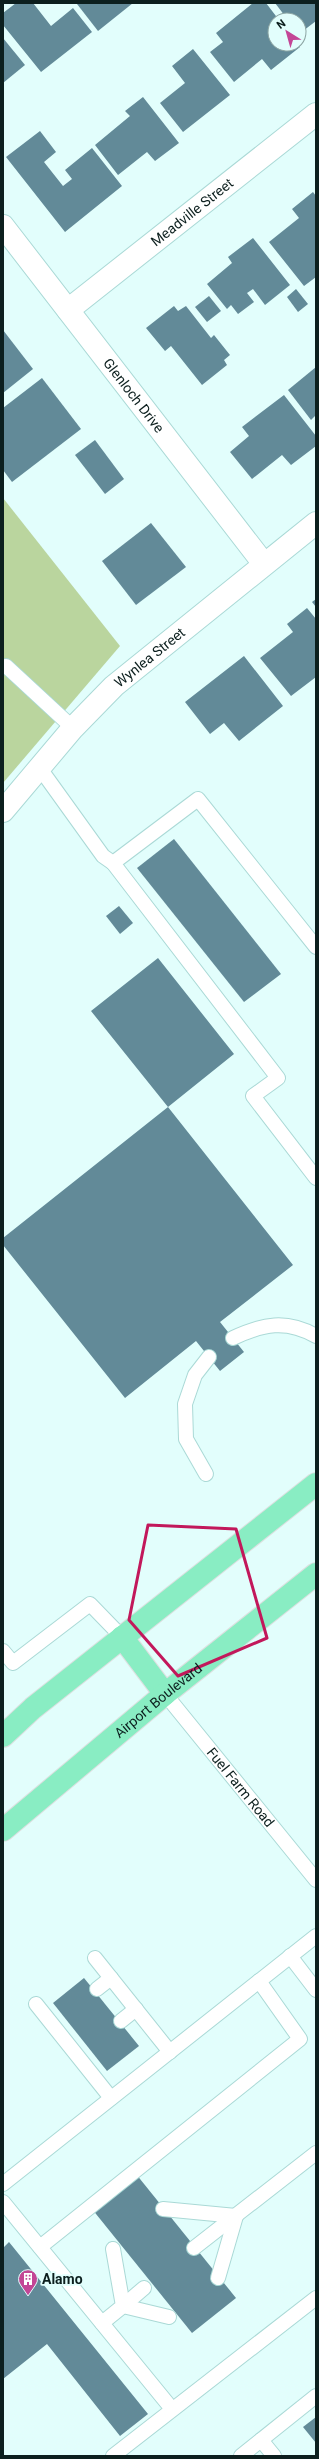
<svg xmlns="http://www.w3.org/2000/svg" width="319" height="2459" font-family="Roboto,sans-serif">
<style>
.green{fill:#bad59e}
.building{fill:#628a98}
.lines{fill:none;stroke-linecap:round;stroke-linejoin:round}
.lane-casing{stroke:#aad9d6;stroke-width:16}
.street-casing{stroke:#aad9d6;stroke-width:24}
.primary-casing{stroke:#dde0e0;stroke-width:24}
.lane{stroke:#fff;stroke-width:14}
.street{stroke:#fff;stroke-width:22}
.primary{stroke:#89edc3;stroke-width:22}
.marked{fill:none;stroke:#c2185b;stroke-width:3;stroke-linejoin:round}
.labels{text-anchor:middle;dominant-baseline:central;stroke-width:3.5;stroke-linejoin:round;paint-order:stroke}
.street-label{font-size:14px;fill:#0c1f1e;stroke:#e2fefc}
.poi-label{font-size:14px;font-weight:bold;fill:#0c1f1e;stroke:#e2fefc;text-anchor:start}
</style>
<rect width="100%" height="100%" fill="#e2fefc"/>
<!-- green -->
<path class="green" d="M3 498 120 646 3 783Z"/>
<!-- building -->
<g class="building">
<path d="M16 3H33L51 26 73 8 92 32 41 72 3 25V13Z"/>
<path d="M79 3H133L98 31 77 4Z"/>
<path d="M253 3H266L279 20H275V44H298L300 47 271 70 262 59 234 82 210 52 223 42 216 33Z"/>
<path d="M275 3H316V21L299 34V20H288Z"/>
<path d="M3 38 25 65 3 83Z"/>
<path d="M193 49 230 95 183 132 160 103 185 83 172 66Z"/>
<path d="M143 97 179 143 155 161 147 152 118 175 95 145 130 116 125 111Z"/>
<path d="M40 131 56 152 44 162 63 186 72 179 65 170 92 148 122 186 65 232 6 157Z"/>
<path d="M313 192 316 196V277L304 286 269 242 299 218 292 209Z"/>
<path d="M253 238 290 285 265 305 253 289 247 293 254 302 238 314 231 305 227 309 207 284 232 263 228 257Z"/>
<path d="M296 289 308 304 298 312 287 297Z"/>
<path d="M209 296 221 311 207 322 195 307Z"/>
<path d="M174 306 178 311 186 306 211 338 214 335 230 355 224 360 227 365 202 385 171 346 165 351 146 328Z"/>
<path d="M3 330 33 369 3 393Z"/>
<path d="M316 367V415L311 420 288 390Z"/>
<path d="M42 378 81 429 12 482 3 470V408Z"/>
<path d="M284 395 316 436V446L291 465 282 455 252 479 230 452 249 436 242 427Z"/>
<path d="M95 440 124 479 105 494 75 455Z"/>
<path d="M151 523 186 567 136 605 102 561Z"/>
<path d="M316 599V607L312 602Z"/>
<path d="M307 608 316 619V677L291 696 260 658 293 632 287 624Z"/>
<path d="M244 656 283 706 239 741 224 723 210 734 185 702Z"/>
<path d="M174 839 281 974 244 1002 137 868Z"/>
<path d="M119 906 133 923 120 934 106 916Z"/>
<path d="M158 958 234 1054 168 1107 293 1265 220 1322 244 1352 220 1371 196 1341 125 1398 3 1245V1238L168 1107 91 1011Z"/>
<path d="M84 1978 139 2046 107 2071 53 2003Z"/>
<path d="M136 2174 236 2298 192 2333 92 2209Z"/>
<path d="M9 2242 148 2414 120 2436 47 2344 3 2379V2248Z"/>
<path d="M316 2417V2443L303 2427Z"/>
</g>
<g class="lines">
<!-- lane casing -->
<g class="lane-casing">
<g id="lane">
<path d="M3 667 6 666 73 728"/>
<path d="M39 767 103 856 113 863"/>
<path d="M316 947 198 799 113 863 278 1078 253 1096 316 1178"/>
<path d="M233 1338C263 1324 286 1319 316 1336"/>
<path d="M206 1474 186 1439 185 1404 195 1375 209 1357"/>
<path d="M3 1651 13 1663 90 1604 122 1637"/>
<path id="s1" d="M165 1694 316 1880"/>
<path d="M290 1956 316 1990"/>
<path d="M95 1958 170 2052"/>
<path d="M97 1989 111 1978"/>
<path d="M36 2004 111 2098"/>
<path d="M121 2021 136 2009"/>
<path d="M3 2184 316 1936"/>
<path d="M3 2202 172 2409"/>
<path d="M163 2209 236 2216"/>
<path d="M40 2247 300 2039 259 1981"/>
<path d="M194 2248 316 2153"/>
<path d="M218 2278 236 2216"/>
<path d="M123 2306 169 2317"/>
<path d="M123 2306 144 2288"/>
<path d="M102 2323 123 2306 113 2249"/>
<path d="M261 2440 274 2456"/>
<path d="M113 2456 316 2298"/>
<path d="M241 2456 316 2396"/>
</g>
</g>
<!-- street casing -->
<g class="street-casing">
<g id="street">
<path id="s2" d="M3 226 264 564"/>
<path id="s3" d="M68 310 316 114"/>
<path id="s4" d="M3 811 73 728 114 686 316 523"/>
</g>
</g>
<!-- primary casing -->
<g class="primary-casing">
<g id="primary">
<path d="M122 1637 165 1694"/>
<path d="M3 1736 33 1708 316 1484"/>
<path id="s5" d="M3 1830 165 1694 316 1574"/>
</g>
</g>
<!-- lane -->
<use href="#lane" class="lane"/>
<!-- street -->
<use href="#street" class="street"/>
<!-- primary -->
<use href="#primary" class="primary"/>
</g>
<!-- marked area -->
<path class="marked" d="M148 1525 236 1529 267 1638 178 1676 129 1620Z"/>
<!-- icons -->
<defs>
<g id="building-pin" transform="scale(1)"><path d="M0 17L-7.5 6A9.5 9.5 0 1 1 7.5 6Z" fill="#c34696" stroke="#e2fefc"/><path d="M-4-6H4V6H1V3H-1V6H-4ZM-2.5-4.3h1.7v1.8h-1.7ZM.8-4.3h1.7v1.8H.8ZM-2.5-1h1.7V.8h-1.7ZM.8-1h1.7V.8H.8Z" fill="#fff"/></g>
</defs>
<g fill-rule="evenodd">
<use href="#building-pin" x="28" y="2279"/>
</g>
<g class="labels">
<!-- street labels -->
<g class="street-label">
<text stroke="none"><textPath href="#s3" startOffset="158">Meadville Street</textPath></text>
<text stroke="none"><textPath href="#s2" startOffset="214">Glenloch Drive</textPath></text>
<text stroke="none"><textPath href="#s4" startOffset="213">Wynlea Street</textPath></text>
<text stroke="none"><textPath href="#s5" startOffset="202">Airport Boulevard</textPath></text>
<text stroke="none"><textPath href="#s1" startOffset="120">Fuel Farm Road</textPath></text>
</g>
<!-- poi labels -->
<g class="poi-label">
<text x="42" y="2279">Alamo</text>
</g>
</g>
<!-- border -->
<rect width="319" height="2459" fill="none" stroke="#0c1f1e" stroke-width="8"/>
<!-- north arrow -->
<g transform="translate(287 32) rotate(323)"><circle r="19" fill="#e2fefc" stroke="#8ca5a3"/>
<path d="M0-3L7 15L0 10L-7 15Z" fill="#c34696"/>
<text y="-6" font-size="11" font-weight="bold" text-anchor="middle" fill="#0c1f1e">N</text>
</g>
</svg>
